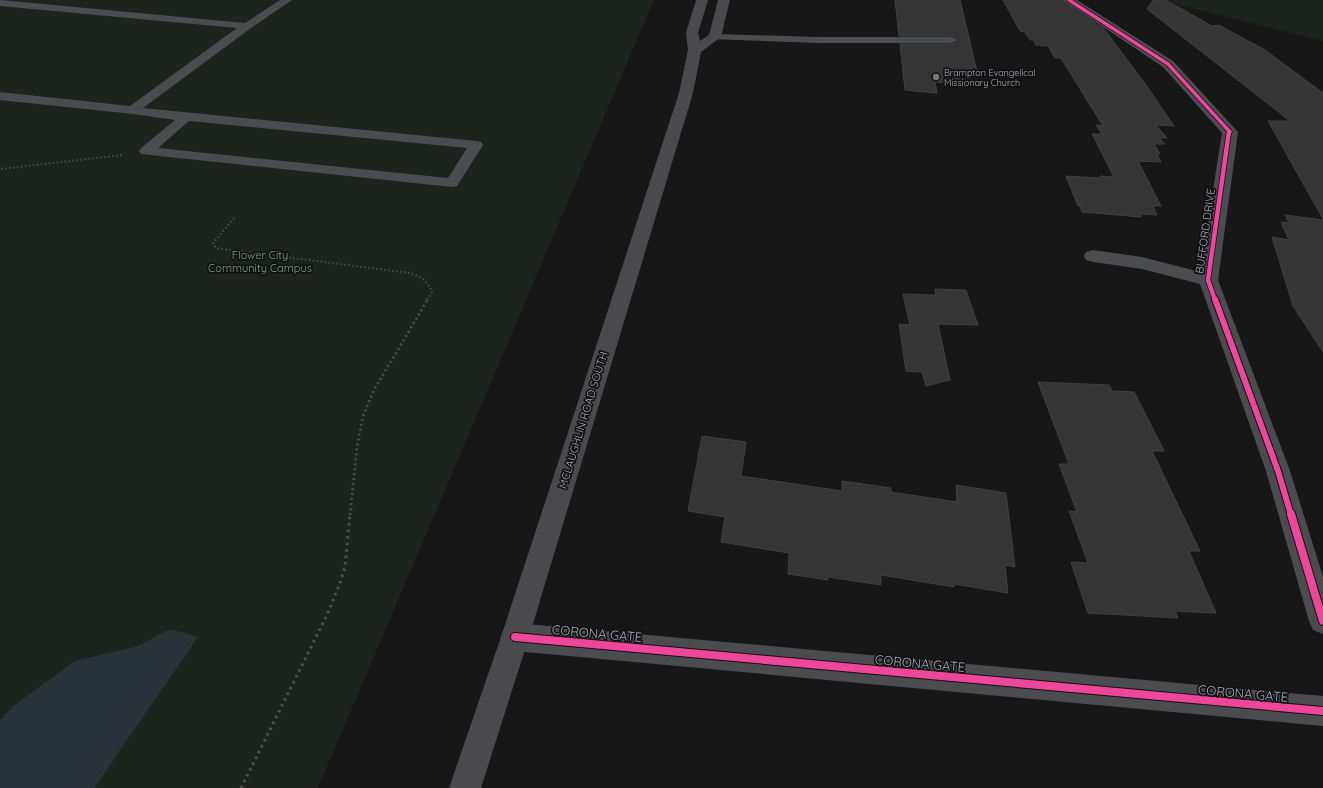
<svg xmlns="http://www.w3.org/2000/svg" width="1323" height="788" font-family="Quicksand,sans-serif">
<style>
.green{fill:#1d241e}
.water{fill:#2a3239}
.building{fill:#353536;stroke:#3f4043}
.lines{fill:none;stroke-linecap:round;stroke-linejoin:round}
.path-far2{stroke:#4d4e52;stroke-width:2;stroke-dasharray:1.5 2.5;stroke-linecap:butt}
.path-far1{stroke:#4d4e52;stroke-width:2.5;stroke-dasharray:2 3;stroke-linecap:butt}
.path{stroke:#4d4e52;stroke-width:3;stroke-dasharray:2.5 4;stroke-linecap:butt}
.lane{fill:#4b4c50;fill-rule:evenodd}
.street{fill:#4b4c50;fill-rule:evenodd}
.secondary{fill:#4a4a4e;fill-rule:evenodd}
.cycleway-far3-casing{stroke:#111113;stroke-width:5}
.cycleway-far2-casing{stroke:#111113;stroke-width:6}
.cycleway-far1-casing{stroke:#111113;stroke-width:8}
.cycleway-casing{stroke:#111113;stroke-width:10}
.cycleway-far3{stroke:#ed469a;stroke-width:3.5}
.cycleway-far2{stroke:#ed469a;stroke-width:4.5}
.cycleway-far1{stroke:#ed469a;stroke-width:6}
.cycleway{stroke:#ed469a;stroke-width:8}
.poi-dot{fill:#757880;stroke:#111113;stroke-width:1.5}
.labels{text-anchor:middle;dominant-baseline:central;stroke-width:3.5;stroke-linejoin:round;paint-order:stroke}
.far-poi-label{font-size:9px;fill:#a8adb8;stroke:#111113;text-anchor:start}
.street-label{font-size:11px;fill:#a8adb8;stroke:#111113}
.park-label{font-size:11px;fill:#7fa381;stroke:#111113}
.near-street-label{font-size:13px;fill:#a8adb8;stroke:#111113}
</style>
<rect width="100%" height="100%" fill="#171717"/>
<!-- green -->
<g class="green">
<path d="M0 0H654L318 788H0Z"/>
<path d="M1168 0H1323V41L1175 4Z"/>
</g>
<!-- water -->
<path class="water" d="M170 629 198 637 94 788H0V721L12 707 75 661 138 646Z"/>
<!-- building -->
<g class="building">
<path d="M895 0H960L978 76 968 75 970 84 935 82 937 93 905 90 900 44H951L956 43 958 40 956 37 951 36H899Z"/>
<path d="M1003 0H1062L1104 29 1146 85 1174 126 1156 125 1167 138H1159L1165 144H1154L1160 154H1157L1161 162 1138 161 1161 206H1153L1157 215 1140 214 1141 217 1082 212 1080 206H1078L1066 176 1100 178V176L1114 177 1092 134H1102L1096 125 1103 126 1061 58H1055L1048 46 1036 45 1034 40H1030L1025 32 1020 31Z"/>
<path d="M1153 0H1166L1212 26 1219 25 1265 50 1323 93V219L1268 121H1290L1147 9Z"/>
<path d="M1285 215 1323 220V352L1293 306 1272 237 1289 240 1281 222 1289 223Z"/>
<path d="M935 289 966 290 978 325 938 324 950 380 926 386 922 372 906 371 899 324 910 325 903 294 936 295Z"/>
<path d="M1038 382 1109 385 1112 391 1134 392 1164 451H1152L1200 551H1189L1216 613 1175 611 1178 618 1088 613 1071 562 1088 563 1069 511 1077 512 1059 464H1069Z"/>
<path d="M702 436 746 442 741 476 842 491V481L891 488V492L957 502 956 485 1006 493 1015 567 1005 565 1008 593 954 584V587L881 575V585L828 577V580L788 574 789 553 721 542 725 517 688 511Z"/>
</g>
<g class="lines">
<!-- path-far2 -->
<g class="path-far2">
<path d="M1 169 122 155"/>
<path d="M234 218 213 243 216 248 409 273C420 276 428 281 432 292L427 300"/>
</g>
<!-- path-far1 -->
<path class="path-far1" d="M350 515 357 447 363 416 374 390 428 299"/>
<!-- path -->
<path class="path" d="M241 788 327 615 340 583 345 567 350 514"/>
<!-- lane -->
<g class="lane">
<path d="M0 0 245 23 280 0H292L251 28 143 108 476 141 481 142 483 145 457 186 452 187 141 154 139 151 141 148 175 120 133 114 0 100V92L130 106 237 28 0 6ZM189 121 467 148 448 178 158 148Z"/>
<path d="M715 34 818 37H951L955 38 957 40 955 42 951 43H818L711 39 709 37Z"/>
</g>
<!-- street -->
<g class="street">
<path d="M1063 0H1077L1173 61 1238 132 1218 280 1290 471 1323 577V634L1313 630 1309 621 1266 471 1200 284 1142 269 1093 262 1086 260 1084 256 1086 252 1093 250 1142 257 1200 272 1222 133 1163 67Z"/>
<path d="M515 623 1323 696V726L515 651 505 647 501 637 505 627Z"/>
</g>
<!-- secondary -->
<path class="secondary" d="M696 0H708L698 33 700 41 709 35 718 0H730L721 37 701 52 693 93 529 637 481 788H449L501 637 679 93 688 50 686 33Z"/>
<!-- cycleway-far3 casing -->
<g class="cycleway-far3-casing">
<path id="cycleway-far3" d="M1069 0 1168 64 1230 132"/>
</g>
<!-- cycleway-far2 casing -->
<g class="cycleway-far2-casing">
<path id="cycleway-far2" d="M1215 300 1208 280 1229 131"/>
</g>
<!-- cycleway-far1 casing -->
<g class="cycleway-far1-casing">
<path id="cycleway-far1" d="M1215 299 1278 471 1291 515"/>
</g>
<!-- cycleway casing -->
<g class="cycleway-casing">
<g id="cycleway">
<path d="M1291 514 1323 621"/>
<path d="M515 637 1323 711"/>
</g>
</g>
<!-- cycleway-far3 -->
<use href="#cycleway-far3" class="cycleway-far3"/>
<!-- cycleway-far2 -->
<use href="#cycleway-far2" class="cycleway-far2"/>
<!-- cycleway-far1 -->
<use href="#cycleway-far1" class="cycleway-far1"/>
<!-- cycleway -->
<use href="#cycleway" class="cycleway"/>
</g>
<!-- markers -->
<circle class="poi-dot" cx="936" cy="77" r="4"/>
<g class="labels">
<!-- far-poi labels -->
<g class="far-poi-label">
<text x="944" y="72">Brampton Evangelical<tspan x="944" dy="10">Missionary Church</tspan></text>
</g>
<!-- street labels -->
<g class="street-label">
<text transform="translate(1205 231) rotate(-82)">BUFFORD DRIVE</text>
<text transform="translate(583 420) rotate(-73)">MCLAUGHLIN ROAD SOUTH</text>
</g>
<!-- park labels -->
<g class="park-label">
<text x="260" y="255">Flower City<tspan x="260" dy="13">Community Campus</tspan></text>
</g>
<!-- near-street labels -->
<g class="near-street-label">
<text transform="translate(597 633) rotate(5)">CORONA GATE</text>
<text transform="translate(920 663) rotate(5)">CORONA GATE</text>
<text transform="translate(1243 693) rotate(5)">CORONA GATE</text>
</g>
</g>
</svg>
